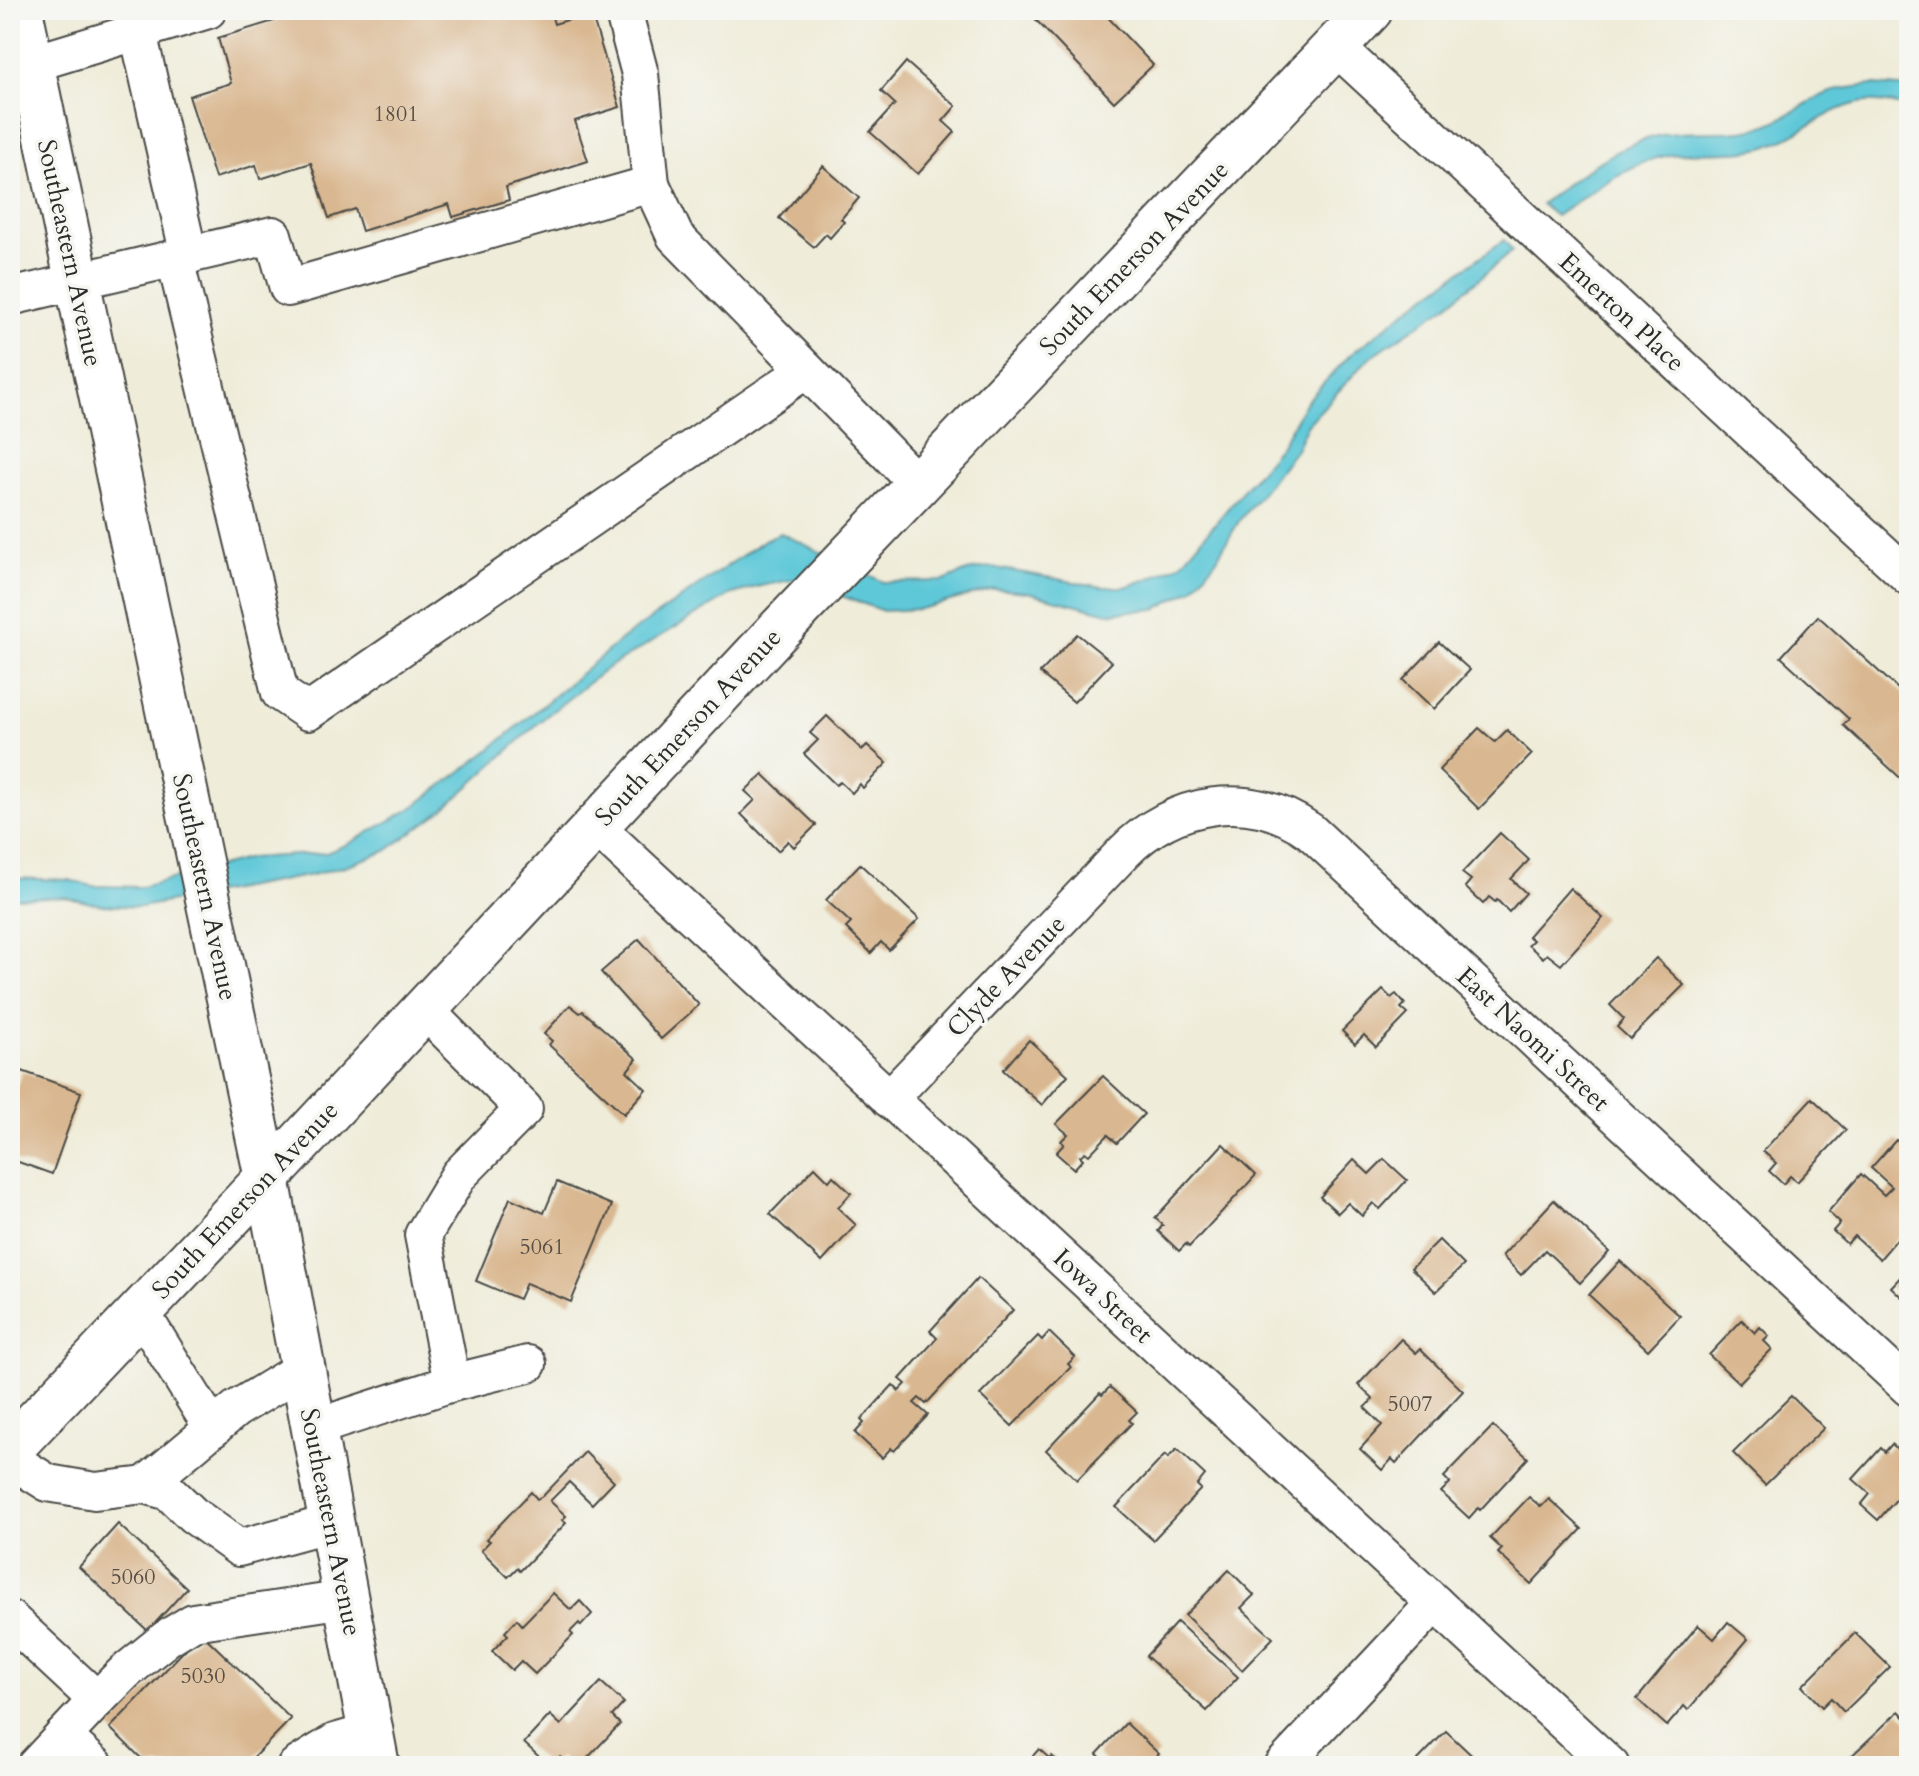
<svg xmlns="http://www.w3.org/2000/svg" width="1919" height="1776" font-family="Cardo,serif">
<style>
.water{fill:#5ec8d8;stroke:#447a82;stroke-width:2}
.building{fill:#d9b790}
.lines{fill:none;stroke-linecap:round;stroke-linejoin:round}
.minor-casing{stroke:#484845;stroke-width:40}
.major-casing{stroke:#484845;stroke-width:48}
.minor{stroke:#fff;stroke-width:36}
.major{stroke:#fff;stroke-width:44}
.labels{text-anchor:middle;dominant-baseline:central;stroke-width:7;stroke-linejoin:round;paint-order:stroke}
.number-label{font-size:22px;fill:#564e44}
.street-label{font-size:26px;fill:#2b2b2b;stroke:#f6f6f2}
</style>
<rect width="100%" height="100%" fill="#f6f6f2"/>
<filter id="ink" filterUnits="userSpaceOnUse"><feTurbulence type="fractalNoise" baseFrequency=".0125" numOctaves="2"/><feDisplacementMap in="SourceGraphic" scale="16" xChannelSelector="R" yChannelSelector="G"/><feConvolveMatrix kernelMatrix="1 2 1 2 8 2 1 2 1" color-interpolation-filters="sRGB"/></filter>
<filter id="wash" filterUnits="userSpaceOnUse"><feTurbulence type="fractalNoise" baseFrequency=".006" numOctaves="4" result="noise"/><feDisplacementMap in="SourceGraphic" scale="32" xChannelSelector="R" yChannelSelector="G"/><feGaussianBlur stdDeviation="1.8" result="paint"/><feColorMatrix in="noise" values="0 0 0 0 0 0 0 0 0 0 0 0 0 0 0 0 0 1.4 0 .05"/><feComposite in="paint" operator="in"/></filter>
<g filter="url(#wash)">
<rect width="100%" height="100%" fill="#efecd9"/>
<!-- water -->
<g class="water">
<path d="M1874 85 1909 88V107C1896 105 1879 100 1866 102 1829 106 1801 136 1766 147 1735 156 1701 149 1669 155 1627 163 1590 193 1556 216L1541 204C1576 177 1614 146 1657 136 1690 128 1728 137 1761 127 1781 121 1796 109 1815 99 1833 89 1853 87 1874 85Z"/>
<path d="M1504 240 1512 251 1445 307 1369 358 1307 425 1295 451 1239 521 1216 560 1193 589 1156 609 1108 613 1027 592 994 589 920 609 883 611 795 579 756 587 730 595 606 669 544 718 444 809 386 851 348 865 312 875 141 907 101 905 64 897 10 898V878L69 880 92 886 142 887 250 858 326 853 348 844 412 808 487 752 622 639 766 539 781 533 883 582 944 581 967 571 991 567 1102 587H1125L1150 578 1181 564 1281 445 1305 403 1350 355 1412 306Z"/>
</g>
<g id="blocks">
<!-- building -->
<g class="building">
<path d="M310 10H550L554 24 591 13 620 107 575 121 588 161 506 187 509 200 453 217 449 204 362 231 355 209 329 218 311 163 260 179 256 165 215 178 189 96 231 83 218 38Z"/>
<path d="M1047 10H1101L1153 65 1114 102 1036 20Z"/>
<path d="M906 62 956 106 943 121 955 132 918 174 870 132 895 104 881 91Z"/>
<path d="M823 166 859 198 841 219 844 222 830 238 826 234 814 247 779 218Z"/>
<path d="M1818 616 1909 699V786L1843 725 1849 719 1781 657Z"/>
<path d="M1077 634 1112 662 1074 702 1040 673Z"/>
<path d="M1439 642 1470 670 1434 709 1403 680Z"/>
<path d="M827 716 862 750 867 745 887 763 863 788 860 784 852 793 840 782 836 785 804 754 818 740 810 733Z"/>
<path d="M1479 728 1495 742 1507 730 1532 754 1479 809 1439 770Z"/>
<path d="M763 774 816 825 794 847 788 841 778 851 741 814 755 800 745 791Z"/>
<path d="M1500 833 1529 860 1511 879 1526 893 1509 912 1497 900 1495 902 1489 897 1483 904 1465 887 1471 880 1462 873Z"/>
<path d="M860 864 919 919 889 950 881 942 871 953 846 928 851 923 826 900Z"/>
<path d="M1570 888 1603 918 1561 965 1547 954 1543 958 1528 945 1533 940 1528 936Z"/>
<path d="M639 939 699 1005 661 1039 601 972Z"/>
<path d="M1656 958 1684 985 1630 1039 1617 1027 1624 1019 1610 1005Z"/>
<path d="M1383 990 1391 998 1396 994 1405 1004 1401 1008 1408 1014 1376 1047 1364 1035 1355 1044 1342 1031Z"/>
<path d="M570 1005 580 1013 583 1011 637 1059 627 1071 646 1089 624 1114 549 1045 552 1041 544 1034Z"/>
<path d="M1029 1040 1068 1075 1042 1105 1003 1070Z"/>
<path d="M22 1071 81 1092 52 1174 10 1159V1105Z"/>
<path d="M1103 1076 1144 1114 1117 1143 1108 1135 1089 1155 1085 1152 1080 1156 1083 1159 1074 1169 1056 1153 1064 1144 1061 1141 1068 1134 1056 1124Z"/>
<path d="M1812 1098 1846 1130 1797 1182 1790 1176 1783 1184 1769 1171 1776 1163 1763 1151Z"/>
<path d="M1896 1140 1909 1151V1225L1880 1259 1854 1236 1847 1244 1833 1231 1840 1223 1828 1212 1861 1174 1884 1195 1892 1187 1871 1168Z"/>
<path d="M1223 1144 1256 1175 1189 1247 1186 1244 1179 1251 1158 1231 1163 1225 1155 1218Z"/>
<path d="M1384 1159 1407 1180 1380 1209 1373 1203 1362 1216 1348 1203 1338 1213 1320 1197 1354 1160 1369 1174Z"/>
<path d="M815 1167 829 1181 833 1176 851 1193 838 1208 856 1225 822 1262 770 1214Z"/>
<path d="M557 1182 612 1205 571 1302 526 1283 519 1299 476 1281 510 1198 544 1213Z"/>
<path d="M1554 1200 1609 1252 1580 1283 1545 1250 1521 1275 1502 1256Z"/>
<path d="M1439 1240 1464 1265 1436 1292 1411 1268Z"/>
<path d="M1620 1261 1680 1316 1648 1350 1589 1295Z"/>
<path d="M1909 1268V1304L1891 1287Z"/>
<path d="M978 1278 1013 1310 926 1404 919 1398 914 1403 928 1415 894 1451 891 1448 882 1458 855 1433 864 1423 861 1420 893 1385 899 1391 906 1384 900 1379 937 1338 930 1331Z"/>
<path d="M1742 1320 1755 1333 1760 1327 1769 1336 1764 1341 1772 1349 1739 1383 1709 1355Z"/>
<path d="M1049 1332 1075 1357 1068 1364 1071 1367 1012 1426 980 1395 1038 1336 1042 1340Z"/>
<path d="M1401 1339 1416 1353 1420 1349 1463 1391 1396 1463 1392 1459 1382 1470 1360 1449 1382 1425 1365 1408 1373 1399 1358 1385Z"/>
<path d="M1110 1387 1137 1412 1129 1420 1132 1423 1077 1480 1046 1450 1100 1393 1102 1395Z"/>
<path d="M1791 1396 1824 1428 1765 1485 1733 1453Z"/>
<path d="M1493 1426 1528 1458 1480 1510 1478 1508 1469 1518 1441 1492 1450 1483 1444 1477Z"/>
<path d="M1892 1444 1909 1460 1902 1468 1909 1475V1485L1878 1520 1861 1505 1870 1494 1853 1479 1881 1448 1885 1452Z"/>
<path d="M1177 1449 1205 1475 1197 1485 1201 1489 1153 1540 1116 1507 1165 1455 1168 1458Z"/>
<path d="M585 1452 614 1481 592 1504 569 1482 550 1501 566 1516 562 1520 566 1523 520 1571 517 1568 508 1577 481 1550 490 1541 486 1539 531 1492 537 1499 544 1495Z"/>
<path d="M1529 1497 1541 1507 1549 1499 1582 1529 1531 1584 1498 1553 1502 1549 1490 1538Z"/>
<path d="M118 1524 187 1588 148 1631 79 1567Z"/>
<path d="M1229 1570 1254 1595 1241 1608 1273 1638 1242 1670 1185 1615Z"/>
<path d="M553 1593 571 1610 580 1601 592 1614 581 1626 579 1623 570 1632 573 1635 535 1674 521 1661 512 1670 492 1651 508 1635 505 1632 517 1619 522 1625Z"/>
<path d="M1177 1622 1238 1677 1207 1711 1146 1656Z"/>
<path d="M1728 1622 1748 1639 1688 1710 1684 1706 1667 1726 1637 1699 1698 1625 1714 1639Z"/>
<path d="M201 1633 291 1719 245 1766H149L110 1728Z"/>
<path d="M1855 1633 1890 1667 1844 1712 1831 1698 1822 1707 1802 1686Z"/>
<path d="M601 1682 624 1703 612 1716 620 1724 580 1766H569L560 1757 549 1766 524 1743 550 1715 561 1725Z"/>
<path d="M1899 1711 1909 1722V1758L1901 1766H1846L1844 1763Z"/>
<path d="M1126 1723 1159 1754 1153 1760 1160 1766H1110L1097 1754Z"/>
<path d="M1446 1731 1483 1766H1423L1417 1761Z"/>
<path d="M1039 1749 1050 1759 1052 1756 1063 1766H1024Z"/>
</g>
</g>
</g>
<g filter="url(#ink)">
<use href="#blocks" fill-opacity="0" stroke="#484845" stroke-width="2"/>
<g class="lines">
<!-- minor casing -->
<g class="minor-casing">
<g id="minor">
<path d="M138 32 189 256"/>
<path d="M1336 47 1909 577"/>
<path d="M31 64 208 10"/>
<path d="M651 184 675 236 918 484"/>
<path d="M175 259 280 693 308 712 806 370"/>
<path d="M10 297 273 235 288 288 651 184 640 74 623 10"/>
<path d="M595 826 1611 1766"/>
<path d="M424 1009 524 1109 459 1175 423 1235 452 1383"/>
<path d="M889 1099 1123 853C1173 801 1250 788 1310 831L1909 1388"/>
<path d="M140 1311 213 1429"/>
<path d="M313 1428 452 1383 528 1364"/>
<path d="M10 1459 48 1483 95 1491 145 1485 169 1492 193 1515 239 1548 331 1523"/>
<path d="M145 1485 236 1409 302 1369"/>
<path d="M10 1619 97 1700 35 1766"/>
<path d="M97 1700 125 1672 167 1638 193 1622 346 1599"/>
<path d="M63 1736 96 1766"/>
<path d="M296 1766 335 1742 370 1732"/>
<path d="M1282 1766 1435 1603"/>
</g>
</g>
<!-- major casing -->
<g class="major-casing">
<g id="major">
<path d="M20 10 267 1178 377 1766"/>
<path d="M10 1449 267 1178 777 632 1370 10"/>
</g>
</g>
<!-- minor -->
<use href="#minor" class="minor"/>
<!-- major -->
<use href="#major" class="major"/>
</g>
</g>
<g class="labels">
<!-- number labels -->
<g class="number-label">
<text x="396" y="114">1801</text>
<text x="542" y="1247">5061</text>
<text x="1410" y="1404">5007</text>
<text x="133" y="1577">5060</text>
<text x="203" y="1676">5030</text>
</g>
<!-- street labels -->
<g class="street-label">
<text transform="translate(70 253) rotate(78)">Southeastern Avenue</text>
<text transform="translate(1134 258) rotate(-46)">South Emerson Avenue</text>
<text transform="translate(1622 312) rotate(43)">Emerton Place</text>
<text transform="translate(688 727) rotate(-47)">South Emerson Avenue</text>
<text transform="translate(205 887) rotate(78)">Southeastern Avenue</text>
<text transform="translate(1006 976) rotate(-46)">Clyde Avenue</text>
<text transform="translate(1533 1039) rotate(43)">East Naomi Street</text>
<text transform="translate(245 1200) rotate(-47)">South Emerson Avenue</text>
<text transform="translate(1103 1296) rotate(43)">Iowa Street</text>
<text transform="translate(331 1522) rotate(79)">Southeastern Avenue</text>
</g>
</g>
<!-- margin -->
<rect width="1919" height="1776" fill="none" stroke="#f6f6f2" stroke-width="40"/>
</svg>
